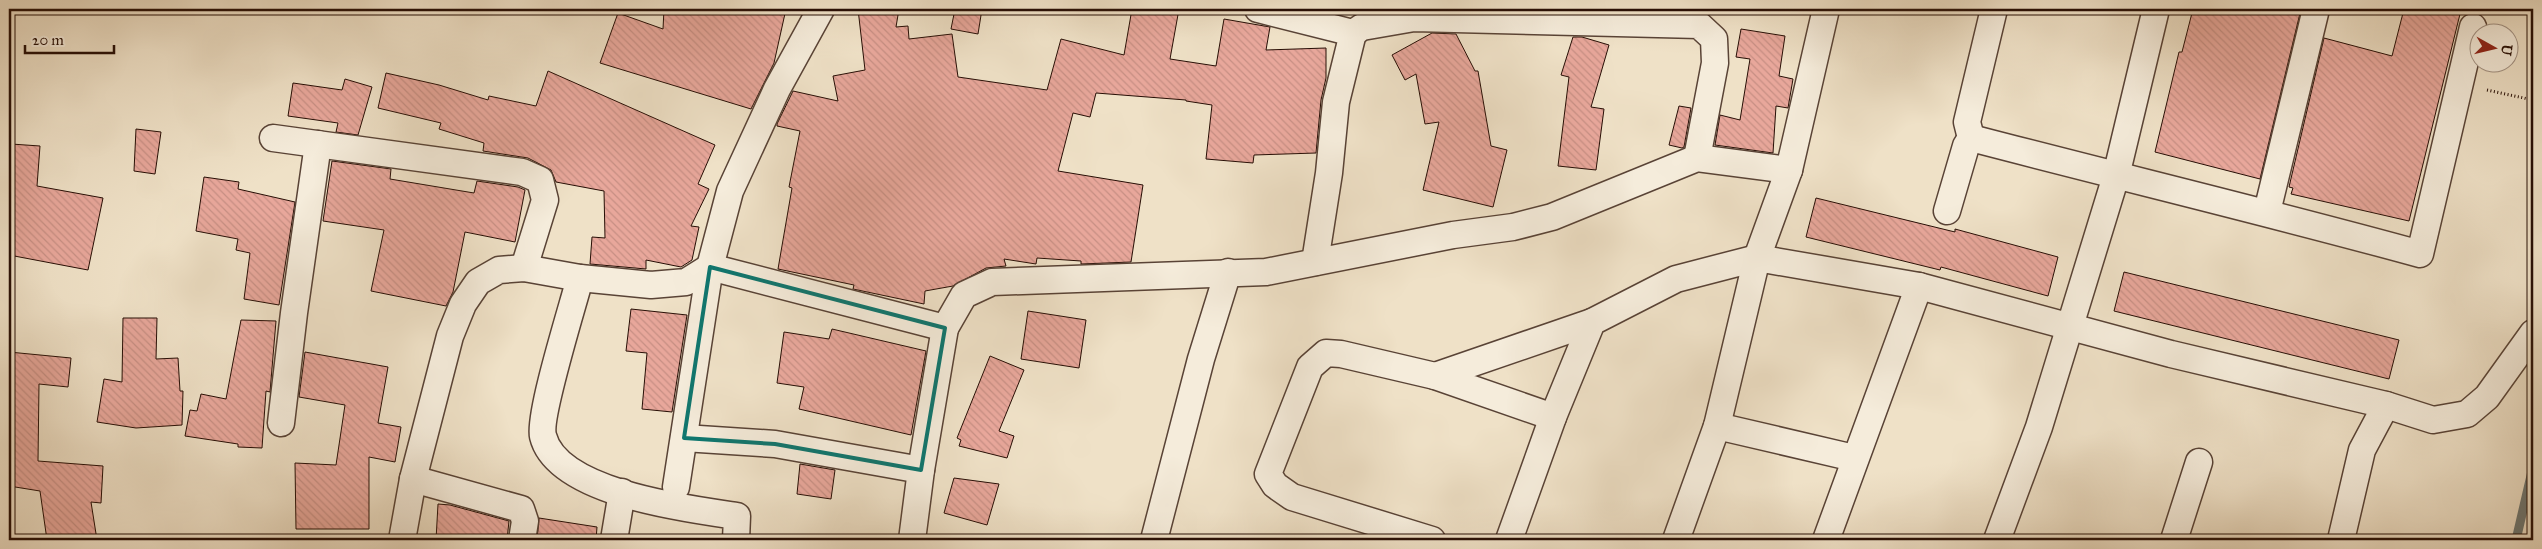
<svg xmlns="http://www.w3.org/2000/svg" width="2542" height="549" viewBox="0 0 2542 549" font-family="'IM FELL Great Primer',serif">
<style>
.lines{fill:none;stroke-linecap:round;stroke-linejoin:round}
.stream{stroke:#6c7672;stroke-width:9}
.building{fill:url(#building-back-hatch);stroke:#270e05}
.street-casing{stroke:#594336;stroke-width:29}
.path{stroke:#270e05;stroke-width:3;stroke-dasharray:1 2.5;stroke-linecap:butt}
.street{stroke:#f5ecdb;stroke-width:26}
.marked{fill:none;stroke:#0f766e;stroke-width:4;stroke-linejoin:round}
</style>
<defs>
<pattern id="building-back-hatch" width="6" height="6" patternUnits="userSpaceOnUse" patternTransform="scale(1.25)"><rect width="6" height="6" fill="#e8a79b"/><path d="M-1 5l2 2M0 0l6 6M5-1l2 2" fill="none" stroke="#c78f84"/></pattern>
</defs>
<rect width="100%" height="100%" fill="#efe1c7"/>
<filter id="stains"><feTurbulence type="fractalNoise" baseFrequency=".004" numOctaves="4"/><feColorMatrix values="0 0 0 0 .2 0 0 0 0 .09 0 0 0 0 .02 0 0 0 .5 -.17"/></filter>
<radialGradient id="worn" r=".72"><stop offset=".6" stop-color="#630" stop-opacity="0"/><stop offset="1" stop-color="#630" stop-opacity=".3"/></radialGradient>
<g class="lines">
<path class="stream" d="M2516,540L2533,467"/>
</g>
<g class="building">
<path d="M664,9H786L774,63L751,109L600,63L618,13L663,29Z"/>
<path d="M858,9H899L896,27L908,26L909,39L952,34L958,77L1047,90L1061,39L1124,55L1132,9H1179L1170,59L1216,66L1224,19L1270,27L1266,50L1326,48V78L1321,100L1316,153L1254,155L1253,163L1206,159L1212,105L1186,101V100L1096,93L1090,117L1073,113L1058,171L1143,185L1131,262L1081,264V261L1037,258L1036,264L1004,259L1006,266L986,268L953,286L925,291L924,304L853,289L854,285L778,269L792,188L789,187L800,131L777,126V124L793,91L838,101L833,76L865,70Z"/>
<path d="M955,9H982L978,34L951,29Z"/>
<path d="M2193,9H2301L2260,179L2155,152L2179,52H2182Z"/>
<path d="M2404,9H2441L2460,14L2409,221L2291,194L2293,188L2289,187L2324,38L2392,56Z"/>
<path d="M1741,29L1785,36L1779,76L1793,79L1788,108L1776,106L1773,153L1715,145L1720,115L1740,120L1750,59L1736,57Z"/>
<path d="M1432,33L1456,34L1475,71H1478L1491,146L1507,150L1493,207L1423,190L1439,122L1425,124L1416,74L1405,80L1392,55Z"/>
<path d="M1573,37H1582L1609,45L1591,107L1604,109L1596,170L1558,166L1569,77L1561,75Z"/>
<path d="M548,71L715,145L698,184L709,189L691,226L699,227L692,260L681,267L646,260V269L590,264L592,237L605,238L604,191L556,182L551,170L528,158L483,151L484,143L439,129L441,123L378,108L386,73L439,85L488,100L489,96L536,106Z"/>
<path d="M345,79L372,87L358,135L336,132L338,123L288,116L293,83L342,90Z"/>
<path d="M1679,106L1691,108L1684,147L1682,148L1669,145Z"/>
<path d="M136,129L161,132L155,174L134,171Z"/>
<path d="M11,144L40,146L37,186L103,198L88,270L9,255V173Z"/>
<path d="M332,161L391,169L390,179L474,193L477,181L518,187L525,190L515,242L465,232L453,292L446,306L371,291L384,230L323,221Z"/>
<path d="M204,177L239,182L238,189L295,202L279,305L244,299L250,253L236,250L238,239L196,231Z"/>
<path d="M1816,198L1955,232V229L2058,257L2048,296L1941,267L1940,270L1806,237Z"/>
<path d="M2124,272L2399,340L2389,379L2114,311Z"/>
<path d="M631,309L687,315L672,412L642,409L647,353L626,351Z"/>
<path d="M1028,311L1086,320L1079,368L1021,359Z"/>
<path d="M123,318H157L156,359L178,358L180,391H183L182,425L136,428L97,422L104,379L122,382Z"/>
<path d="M241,320L276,321L270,392L266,391L262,448L238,447V444L185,436L190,410L197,411L201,394L226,399Z"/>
<path d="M832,329L926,351L911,435L799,409L804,387L777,383L784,332L829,339Z"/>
<path d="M9,352L71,358L68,387L39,384L38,461L103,466L101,503L91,502L97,540H47L40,491L9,486Z"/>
<path d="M305,352L388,367L378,423L401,427L395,462L369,457V529H296L295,463L336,465L345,405L299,397Z"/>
<path d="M990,356L1024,370L999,431L1014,436L1007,458L959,446L961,440L957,438Z"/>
<path d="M800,464L835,470L831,499L797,494Z"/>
<path d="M954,478L999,484L987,525L944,513Z"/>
<path d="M438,504L450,505L509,521L507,540H436Z"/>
<path d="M539,518L597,527L596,540H537Z"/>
</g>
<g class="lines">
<defs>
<g id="street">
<path d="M1258,9L1353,33L1362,27L1414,18L1699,25L1714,39L1715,63L1697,158"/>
<path d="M273,138L522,172L540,180L545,200L524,268"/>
<path d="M1971,138C2120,177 2271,213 2420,254L2473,27"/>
<path d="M1971,138L1967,122L1994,9"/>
<path d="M1947,211L1966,146L1971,138"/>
<path d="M2267,212L2316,9"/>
<path d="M1315,262L1329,173L1336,102L1353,33"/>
<path d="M580,278C573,305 538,416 543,436C557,493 688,509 737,516L736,540"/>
<path d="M1553,417L1435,376L1592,322"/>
<path d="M281,423L294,313L318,144"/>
<path d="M1717,426L1854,458"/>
<path d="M684,438L775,444L921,470"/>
<path d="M413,479L521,509L525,521L522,540"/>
<path d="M676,487L710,267L730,191L777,89L821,9"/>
<path d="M402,540L413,479L450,336L463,304L478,282L499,270L524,268L580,278L651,285L686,282L710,267L945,328L964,295L992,282L1266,272L1453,235L1513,227L1552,217L1697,158L1789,170"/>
<path d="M614,540L622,492"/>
<path d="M912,540L921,470L945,328"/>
<path d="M1154,540L1201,359L1228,272"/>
<path d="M1432,540L1292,497L1275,485L1268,474L1310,367L1326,353L1341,354L1435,376"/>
<path d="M1509,540L1553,417L1592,322L1676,279L1757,258L1919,286L2171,354L2386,405L2433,420L2467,414L2487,397L2533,333"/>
<path d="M1676,540L1717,426L1757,258L1789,170L1826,9"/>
<path d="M1826,540L1919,286"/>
<path d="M1997,540L2039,427L2116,176L2156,9"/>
<path d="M2174,540L2199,462"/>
<path d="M2341,540L2362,450L2386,405"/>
</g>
</defs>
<use href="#street" class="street-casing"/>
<path class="path" d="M2487,90L2533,100"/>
<use href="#street" class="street"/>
</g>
<path class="marked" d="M710,267L945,328L921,470L775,444L684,438Z"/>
<rect width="2542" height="549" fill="none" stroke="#efe1c7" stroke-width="30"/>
<rect x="10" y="10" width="2522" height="529" fill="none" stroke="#270e05" stroke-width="2.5"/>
<rect x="15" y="15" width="2512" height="519" fill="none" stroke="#270e05"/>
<g transform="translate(2494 48) rotate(98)"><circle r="24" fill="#f5ecdb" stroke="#a39385"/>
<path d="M0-4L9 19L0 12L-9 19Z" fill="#8f2418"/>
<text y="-8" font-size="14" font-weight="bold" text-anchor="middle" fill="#270e05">U</text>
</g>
<path d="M25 45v8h89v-8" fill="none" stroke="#270e05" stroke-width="2.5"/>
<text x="32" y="45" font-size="15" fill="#270e05" stroke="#f5ecdb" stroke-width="4" paint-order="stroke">20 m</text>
<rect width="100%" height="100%" filter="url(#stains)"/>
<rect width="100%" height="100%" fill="url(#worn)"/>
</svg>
